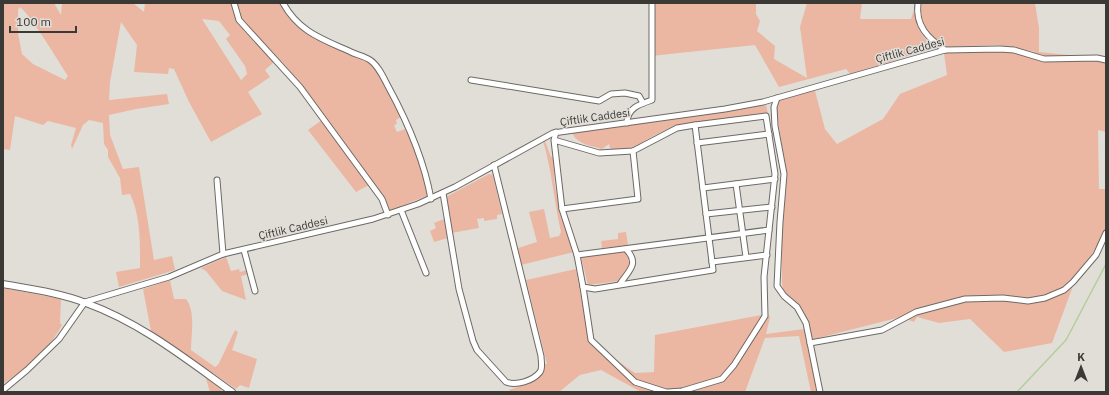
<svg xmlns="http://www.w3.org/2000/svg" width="1109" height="395" viewBox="0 0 1109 395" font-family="'IBM Plex Sans',sans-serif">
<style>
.green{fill:#ebb7a2;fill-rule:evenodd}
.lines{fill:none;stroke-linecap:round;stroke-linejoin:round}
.stream{stroke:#b3ce9a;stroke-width:1.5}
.minor-casing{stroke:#6c6a65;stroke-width:7}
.major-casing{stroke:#6c6a65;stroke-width:8}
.minor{stroke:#fff;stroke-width:5}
.major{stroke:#fff;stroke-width:6}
.labels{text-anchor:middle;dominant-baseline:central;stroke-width:3;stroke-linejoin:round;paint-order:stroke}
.street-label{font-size:11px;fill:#3a3936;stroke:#e1ded8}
</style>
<rect width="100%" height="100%" fill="#e1ded8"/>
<g class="green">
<path d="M3,3H54L61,15L62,3H133L144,12L145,3H232L236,20L275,61L265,70L270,77L248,92L262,114L211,142L189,102L174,69L169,68L168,74L134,72L137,45L121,22L110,82L109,100L167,94L169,104L136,109L109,115L110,135L123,169L139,167L154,260L172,256L175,270L119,287L116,272L140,268C140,244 141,216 130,194L122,195L120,178L108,157V150L104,144L103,123L89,120L83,125L72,149L71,145L76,128L48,121L43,125L15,116L10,150L3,149ZM19,7C28,10 60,64 68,76L65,80L33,64L22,54L18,33V11ZM202,19L219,21L230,35L226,39L245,66L247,74L241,80Z"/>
<path d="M236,3H281L288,15L301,28L366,59L376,67L401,117L396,120L397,124L394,125L397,132L405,129L420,159L429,195L389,211L384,197L305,89L284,64L240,17Z"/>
<path d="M651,3H756V14L760,21L757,31L775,46L774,59L807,78L800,27L807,3H862L860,19H911L914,10C916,27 922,37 934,48L850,74L846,69L779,87L755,45L651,56Z"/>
<path d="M920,3H1035L1039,28V52L1106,59V132L1098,130L1099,189H1106V226L1102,237L1073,286L1052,343L1004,352L970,319L939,323L917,317L914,322L901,317L814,339L811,338L805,315L784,293L782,284V233L786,171L776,108L778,102L781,98L814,87L825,129L837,144L883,119L900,94L947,75L944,53L956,51L1036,52L998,45L946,47L930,37L920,19Z"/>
<path d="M766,105L768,114L676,125L653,136L634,147L611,151L609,144L602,149C589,145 575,144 571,130Z"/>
<path d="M322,120L369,185L356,192L308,130Z"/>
<path d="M543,141H545L551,157H555C550,189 564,221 574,252L521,265L518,248L537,242L529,212L544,209L550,238L559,236L561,232C554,201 552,171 543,141Z"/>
<path d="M489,174L493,175L502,214L497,215V219L484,221V218L477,219L479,228L451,233L446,197Z"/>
<path d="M444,219L448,238L434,242L430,231L436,228L434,223Z"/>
<path d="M626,232L628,245L602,248L601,241L618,239V233Z"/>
<path d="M623,251L631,256V265L619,281L588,285L581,257Z"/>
<path d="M226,257L231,271L239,269L240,272L247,270L249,274L241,276L246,300L222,291L206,271L201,268Z"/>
<path d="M576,269L588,334L592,343L635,373L654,372L655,335L767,314L770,317L766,334L804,329L817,392H811L799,336L765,338L745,392H641L601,370L580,375L559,392H511L509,390L537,380L545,368L544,364H547L526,280Z"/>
<path d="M170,280L174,299H186C196,312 191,334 191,350L215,367L218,365L235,330L238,332L232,350L257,359L249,388L240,385L236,389L151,331L143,289Z"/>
<path d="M3,288L61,299L60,323L62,325C50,348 25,370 3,384Z"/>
<path d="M205,375L220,387L222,392H210Z"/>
</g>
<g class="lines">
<path class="stream" d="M1017,392L1066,340L1106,264"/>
<defs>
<g id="minor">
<path d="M234,3L239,20L300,87L382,199L388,215"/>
<path d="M283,3C299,32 322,39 351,52C357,55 364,56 370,60C379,66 384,79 389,88C408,123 424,160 431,199"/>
<path d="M918,3C915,26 928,38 945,50"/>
<path d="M471,80L599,101L611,94L625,93L639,96L643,103"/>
<path d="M777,98L774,107L775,126L784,174L780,222L777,286L784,296L797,307L806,323L820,392"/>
<path d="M627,123C627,108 640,104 652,100V3"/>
<path d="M554,140L599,153L633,151L677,128L695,125L713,270L595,289L583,287L577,255L562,209L554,140L556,132"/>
<path d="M697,143L769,134"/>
<path d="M217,180L223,254"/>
<path d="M736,184L746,257"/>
<path d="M703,188L775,179"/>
<path d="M443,193L459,289L473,341L477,350L506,382C516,386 533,381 540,372C543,368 541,361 541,356L494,165"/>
<path d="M562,209L638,199L633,151"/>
<path d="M401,210L426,273"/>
<path d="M706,214L772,207"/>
<path d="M244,250L255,291"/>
<path d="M577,255L769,230"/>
<path d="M712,262L767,255"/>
<path d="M620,284C629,270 640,264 626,249"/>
<path d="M583,287L591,340L635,382L666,392"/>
<path d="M810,343L882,330L916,312L965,299L1003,298L1028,301L1045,298L1064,290L1073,282L1096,255L1106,233"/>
<path d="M3,390L27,370L59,339L85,302L169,277L223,254L373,219L418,204L455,187L553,133L725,109L763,102L945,50L1000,49L1014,50L1044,59L1097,58L1106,60"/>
<path d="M668,392L682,391L722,379L734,365L765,316L764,277L775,174L766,116L695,125"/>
</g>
<path id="major" d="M3,284C31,289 60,293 86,303C141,323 186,359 232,392"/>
</defs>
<use href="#minor" class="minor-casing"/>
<use href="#major" class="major-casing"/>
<use href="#minor" class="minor"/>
<use href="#major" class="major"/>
</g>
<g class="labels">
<g class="street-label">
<text transform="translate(910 50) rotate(-15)">Çiftlik Caddesi</text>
<text transform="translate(595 117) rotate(-8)">Çiftlik Caddesi</text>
<text transform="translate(293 228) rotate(-13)">Çiftlik Caddesi</text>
</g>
</g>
<rect width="1109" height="395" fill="none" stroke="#3a3936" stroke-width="8"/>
<g transform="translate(1081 367)" stroke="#e1ded8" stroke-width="3" paint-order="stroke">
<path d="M0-3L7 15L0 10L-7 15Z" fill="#3a3936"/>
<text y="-6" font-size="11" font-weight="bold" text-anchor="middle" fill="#3a3936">K</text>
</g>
<path d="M10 26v6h66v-6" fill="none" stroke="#3a3936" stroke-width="2"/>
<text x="16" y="26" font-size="12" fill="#3a3936" stroke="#e1ded8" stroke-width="3" paint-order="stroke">100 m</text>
</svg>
